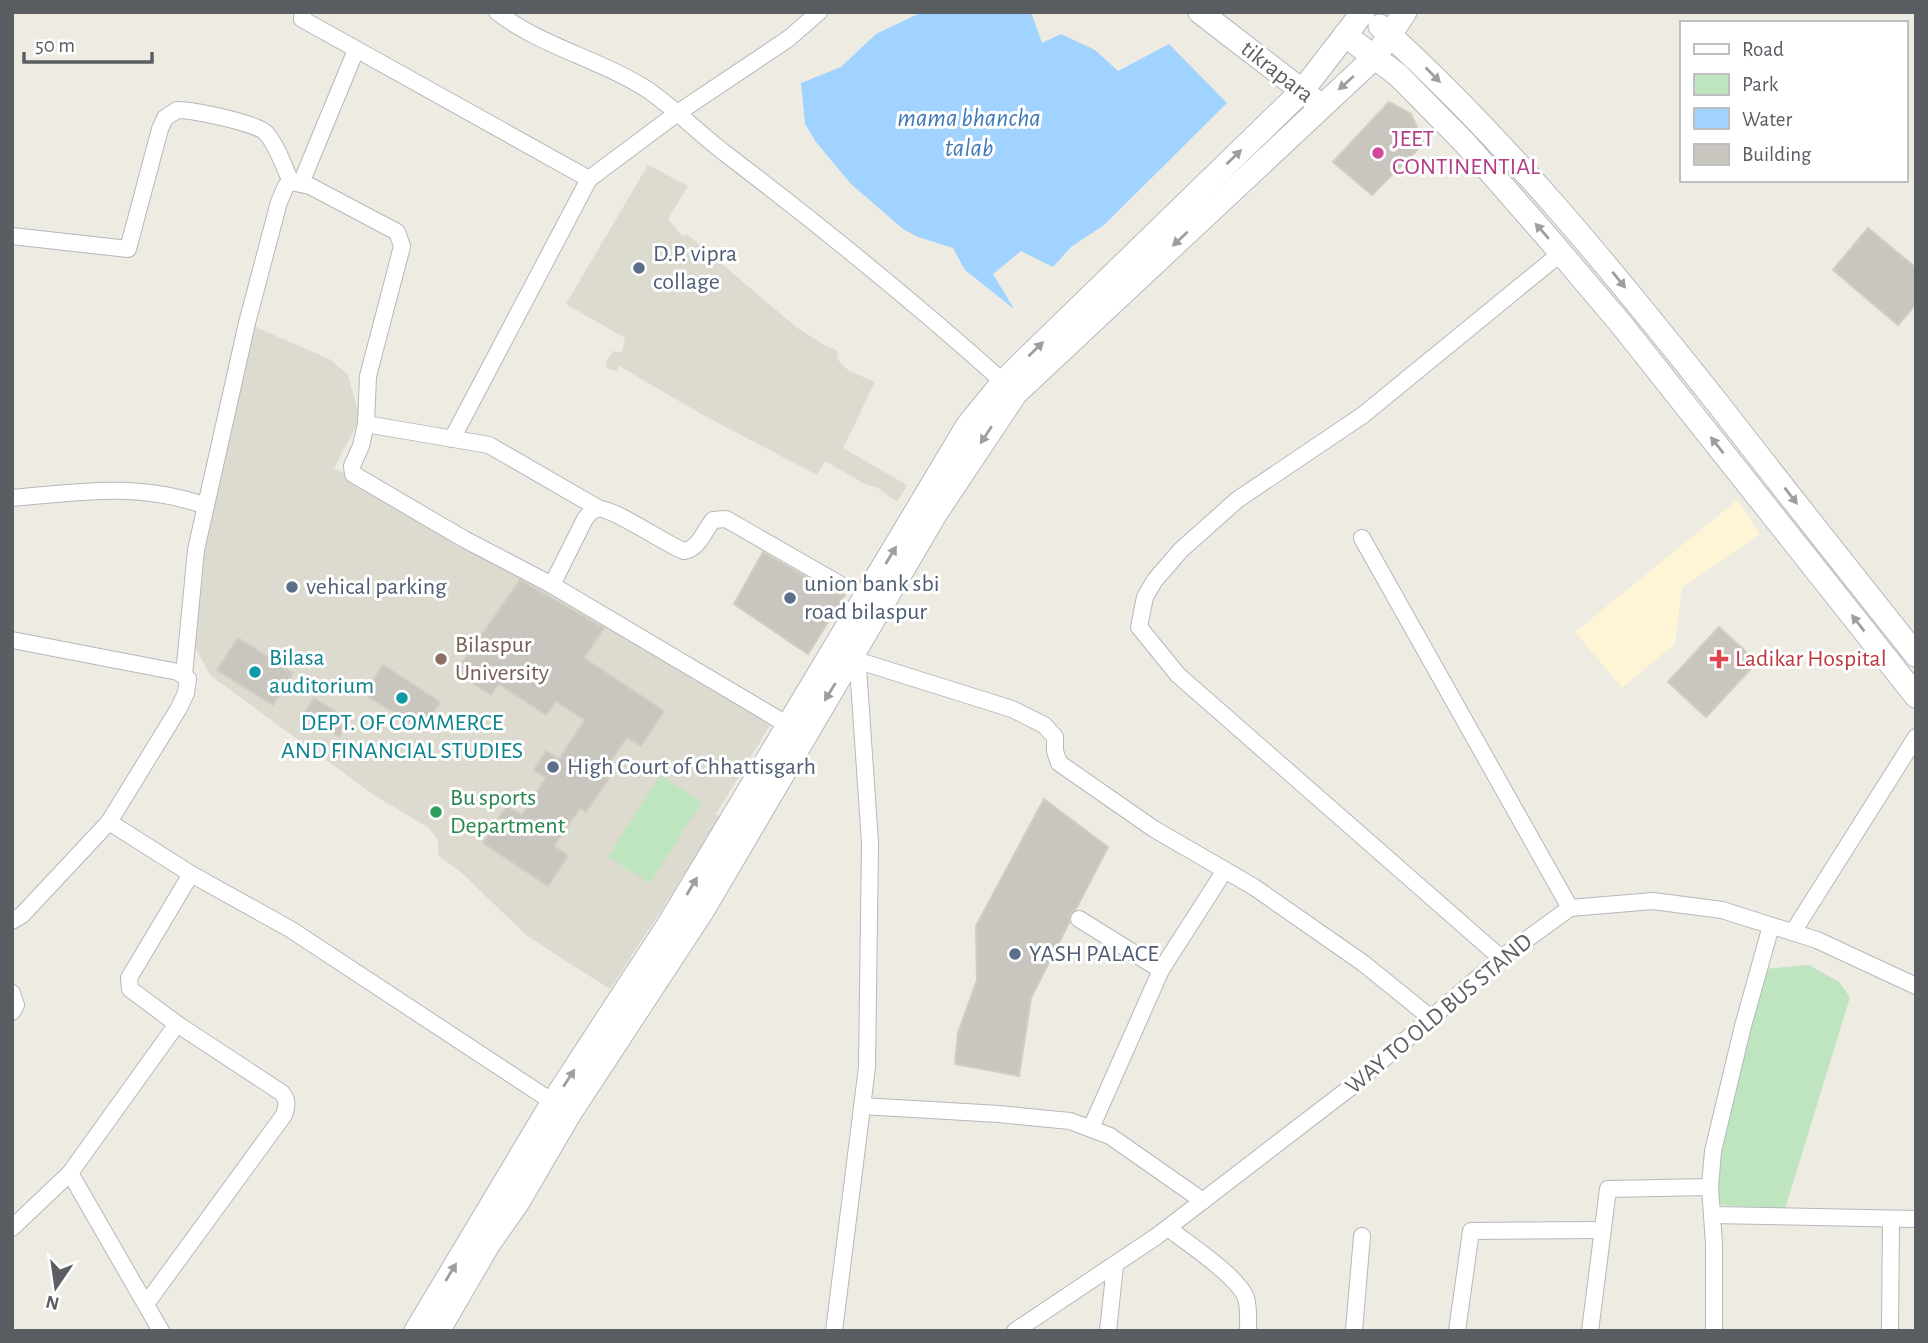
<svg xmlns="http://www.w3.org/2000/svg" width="1928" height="1343" viewBox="0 0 1928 1343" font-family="'Alegreya Sans',sans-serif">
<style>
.commercial{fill:#fef5d6}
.education{fill:#dddad0}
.green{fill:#bee5bf}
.water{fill:#a0d3ff}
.building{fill:#c8c6bf;stroke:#d2cdc0;stroke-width:2}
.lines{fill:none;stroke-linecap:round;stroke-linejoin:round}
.street-casing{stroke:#b5b8bc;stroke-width:18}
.secondary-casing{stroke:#b5b9be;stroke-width:25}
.street{stroke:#fff;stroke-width:16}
.secondary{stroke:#fff;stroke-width:23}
.oneway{fill:#9c9ea1}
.hotel-dot{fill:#d1479c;stroke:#fff;stroke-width:2.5}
.service-dot{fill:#5c6f8a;stroke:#fff;stroke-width:2.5}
.education-dot{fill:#8d6e63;stroke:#fff;stroke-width:2.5}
.health-dot{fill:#e0444e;stroke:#fff;stroke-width:2.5}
.culture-dot{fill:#0f9aa8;stroke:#fff;stroke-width:2.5}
.leisure-dot{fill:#2e9e5b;stroke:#fff;stroke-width:2.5}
.labels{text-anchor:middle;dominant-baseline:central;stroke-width:6;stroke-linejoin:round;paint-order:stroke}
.street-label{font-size:24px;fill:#5a5e63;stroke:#fff}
.hotel-label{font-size:24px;fill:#b23c85;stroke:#fff;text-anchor:start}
.service-label{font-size:24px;fill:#4e5e75;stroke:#fff;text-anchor:start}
.education-label{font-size:24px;fill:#785e54;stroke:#fff;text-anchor:start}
.culture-label{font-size:24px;fill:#0d838f;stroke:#fff;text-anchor:start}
.health-label{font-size:24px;fill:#be3a42;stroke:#fff;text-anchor:start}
.leisure-label{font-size:24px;fill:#27864d;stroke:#fff;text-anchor:start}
.water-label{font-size:26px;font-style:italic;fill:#4079b9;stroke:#fff}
</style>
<rect width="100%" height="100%" fill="#edebe2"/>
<path class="commercial" d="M1737,500L1760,534L1682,588L1675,644L1622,688L1575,632Z"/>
<g class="education">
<path d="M648,165L688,186L668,219L682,236L687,234L796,327L824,345L838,351L837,359L849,371L875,382L843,448L907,485L897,502L878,488L865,484L825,461L817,475L703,415L619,366L616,371L607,368L606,361L613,351L622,353L625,338L566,304Z"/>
<path d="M248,324L331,360L348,375L360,419L334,468L775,717L716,814L721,818L610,989L527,936L462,873L438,855V840L429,828L374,795L211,676L192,642L193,522L215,426Z"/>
</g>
<g class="green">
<path d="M660,775L702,802L650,883L608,857Z"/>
<path d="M1809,965L1839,982L1850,997L1785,1209L1718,1205L1710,1187L1765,969Z"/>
</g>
<path class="water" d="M922,12H1031L1042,43L1061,34L1095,50L1118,71L1169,44L1227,103L1104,225L1071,247L1053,267L1021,251L993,274L1014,309L965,270L953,248L918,237L903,229L851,184L816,142L805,124L801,83L841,67L876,34Z"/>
<g class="building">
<path d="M1389,102L1411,114L1424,143L1372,195L1333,162Z"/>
<path d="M1868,228L1916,268V304L1898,325L1833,270Z"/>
<path d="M763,552L836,594L845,595L808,654L734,604Z"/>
<path d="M520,580L604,628L584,658L664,711L641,746L627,737L602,774L609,778L586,812L580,808L554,846L568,856L548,886L483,843L507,806L522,815L546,778L534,770L546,751L559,759L585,720L556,701L546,715L499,684L491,695L456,672Z"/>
<path d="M1719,627L1757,662L1706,717L1668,682Z"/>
<path d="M238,638L293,673L273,705L217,670Z"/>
<path d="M383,665L440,702L422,730L364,694Z"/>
<path d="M314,698L349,720L339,736L304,714Z"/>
<path d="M1044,799L1108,847L1076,909L1070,914L1069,923L1031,998L1019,1076L955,1064L958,1033L977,980L976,926Z"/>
</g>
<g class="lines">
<defs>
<g id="street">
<path d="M303,12L302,19L589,179L676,114L788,39L819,12"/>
<path d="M497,12C542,47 600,59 648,90C675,109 700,134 726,154C823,228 918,305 1009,387"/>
<path d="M301,183L356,50"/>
<path d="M12,236L128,249L160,129L165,118L177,110C193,110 257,123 266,133C278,147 284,167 291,182"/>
<path d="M366,424L489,445L598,508"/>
<path d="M452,439L589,179"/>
<path d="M12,498C81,492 138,482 206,506"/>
<path d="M1362,538L1570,908"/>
<path d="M552,585L585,519C589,514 592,509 598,509C613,507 665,544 684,551C699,549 704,531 713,520L726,519L841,585"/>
<path d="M12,640L178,672L188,679L186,693L179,708L109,822L22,915L12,921"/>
<path d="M859,661L1012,709L1044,725L1055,737V751L1059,763L1154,829L1254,887L1363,963L1431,1018"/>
<path d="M184,675L196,550L247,323L279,202L286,186L291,182L310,186L397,232L402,246L399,258L368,376L366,424L361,446L352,466L353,474L464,539L552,585L788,725"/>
<path d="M109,822L191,874L290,929L562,1108"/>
<path d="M1079,919L1161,970"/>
<path d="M1793,932L1916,737"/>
<path d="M1501,958L1178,675L1139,627L1145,597L1155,580L1181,550L1237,500L1363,415L1561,253"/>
<path d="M12,993L16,1005L12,1012"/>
<path d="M862,1106L999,1114L1070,1121L1110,1136L1203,1201"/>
<path d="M1091,1128L1161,970L1225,870"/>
<path d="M70,1173L161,1331"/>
<path d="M1712,1215L1916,1219"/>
<path d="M12,1228L70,1173L177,1024"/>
<path d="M1168,1228C1187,1243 1239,1277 1246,1298C1249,1308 1248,1320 1248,1331"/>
<path d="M146,1304L284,1115C287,1106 288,1100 282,1093L177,1024L130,989L129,978L191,874"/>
<path d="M834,1331L867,1067L870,843L857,652"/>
<path d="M1015,1331L1157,1236L1351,1087L1501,958L1570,908L1653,901L1722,910L1817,940L1916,986"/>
<path d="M1108,1331L1115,1266"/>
<path d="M1354,1331L1362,1236"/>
<path d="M1457,1331L1471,1231L1602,1230"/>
<path d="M1590,1331L1608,1189L1710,1187"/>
<path d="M1714,1331V1244L1710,1187L1713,1151L1743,1026L1771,926"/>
<path d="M1890,1331L1891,1219"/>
</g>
<g id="secondary">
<path d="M1200,12L1314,100"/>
<path d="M1380,26C1508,142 1612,270 1719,405C1784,489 1850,572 1916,655"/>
<path d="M1345,35L1398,75L1465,143L1549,239L1621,324L1916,696"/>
<path d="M416,1331L553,1102L669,924L968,425L1003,382L1022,363L1302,91L1363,12"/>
<path d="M438,1331L488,1245L518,1202L570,1113L703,910L936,513L1016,393L1375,57L1405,12"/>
</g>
</defs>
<use href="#street" class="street-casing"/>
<use href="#secondary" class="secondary-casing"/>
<use href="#street" class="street"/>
<use href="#secondary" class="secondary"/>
</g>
<defs><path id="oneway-solid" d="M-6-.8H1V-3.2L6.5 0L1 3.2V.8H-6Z" transform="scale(1.75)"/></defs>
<g class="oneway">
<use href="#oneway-solid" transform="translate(1433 75) rotate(45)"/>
<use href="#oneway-solid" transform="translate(1346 83) rotate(138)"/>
<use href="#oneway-solid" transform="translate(1234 157) rotate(-44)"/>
<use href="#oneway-solid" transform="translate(1542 231) rotate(-131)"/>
<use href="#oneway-solid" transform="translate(1180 239) rotate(137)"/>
<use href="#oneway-solid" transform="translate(1619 280) rotate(51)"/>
<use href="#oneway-solid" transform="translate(1036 349) rotate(-44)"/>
<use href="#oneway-solid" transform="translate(986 435) rotate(123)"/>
<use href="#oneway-solid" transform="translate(1717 445) rotate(-128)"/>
<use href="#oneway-solid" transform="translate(1791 496) rotate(52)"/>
<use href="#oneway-solid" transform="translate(891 555) rotate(-59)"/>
<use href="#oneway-solid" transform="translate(1858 623) rotate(-128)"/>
<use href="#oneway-solid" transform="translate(830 692) rotate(122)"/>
<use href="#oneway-solid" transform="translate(692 886) rotate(-59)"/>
<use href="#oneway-solid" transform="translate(569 1078) rotate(-57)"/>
<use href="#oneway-solid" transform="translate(451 1272) rotate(-59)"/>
</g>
<circle class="hotel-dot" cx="1378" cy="153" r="7"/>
<g class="service-dot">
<circle cx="639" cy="268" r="7"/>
<circle cx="292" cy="587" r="7"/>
<circle cx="790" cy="598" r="7"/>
<circle cx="553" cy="767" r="7"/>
<circle cx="1015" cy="954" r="7"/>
</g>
<circle class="education-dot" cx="441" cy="659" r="7"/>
<path class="health-dot" d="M1715.5 648.5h7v7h7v7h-7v7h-7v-7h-7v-7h7z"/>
<g class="culture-dot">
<circle cx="255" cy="672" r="7"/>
<circle cx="402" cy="698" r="7"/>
</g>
<circle class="leisure-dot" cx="436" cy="812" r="7"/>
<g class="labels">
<g class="street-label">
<text transform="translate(1277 72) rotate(38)">tikrapara</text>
<text transform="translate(1439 1014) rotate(-40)">WAY TO OLD BUS STAND</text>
</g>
<g class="hotel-label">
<text x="1392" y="139">JEET<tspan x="1392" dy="28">CONTINENTIAL</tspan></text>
</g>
<g class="service-label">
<text x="653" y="254">D.P. vipra<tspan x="653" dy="28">collage</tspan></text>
<text x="804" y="584">union bank sbi<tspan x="804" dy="28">road bilaspur</tspan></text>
<text x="306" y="587">vehical parking</text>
<text x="567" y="767">High Court of Chhattisgarh</text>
<text x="1029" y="954">YASH PALACE</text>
</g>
<g class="education-label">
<text x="455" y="645">Bilaspur<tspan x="455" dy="28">University</tspan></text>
</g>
<g class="culture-label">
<text x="269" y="658">Bilasa<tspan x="269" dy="28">auditorium</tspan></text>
<text x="402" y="723" text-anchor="middle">DEPT. OF COMMERCE<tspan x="402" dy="28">AND FINANCIAL STUDIES</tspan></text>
</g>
<g class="health-label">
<text x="1735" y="659">Ladikar Hospital</text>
</g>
<g class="leisure-label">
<text x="450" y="798">Bu sports<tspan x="450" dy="28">Department</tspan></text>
</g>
<g class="water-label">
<text x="969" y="118">mama bhancha<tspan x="969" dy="30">talab</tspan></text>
</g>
</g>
<rect width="1928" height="1343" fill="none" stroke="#5a5e63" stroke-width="28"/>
<rect x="1680" y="21" width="228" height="161" fill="#ffffff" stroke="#bdbfc1" stroke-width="2"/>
<rect x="1694" y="44" width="35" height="10" fill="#ffffff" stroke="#bdbfc1" stroke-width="2"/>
<text x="1742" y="56" font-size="21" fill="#5a5e63">Road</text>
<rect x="1694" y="74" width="35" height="21" fill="#bee5bf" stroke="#bdbfc1" stroke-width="2"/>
<text x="1742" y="91" font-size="21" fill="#5a5e63">Park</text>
<rect x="1694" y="108" width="35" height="21" fill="#a0d3ff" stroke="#bdbfc1" stroke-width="2"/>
<text x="1742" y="126" font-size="21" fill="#5a5e63">Water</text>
<rect x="1694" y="144" width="35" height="21" fill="#c8c6bf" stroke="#bdbfc1" stroke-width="2"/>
<text x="1742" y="161" font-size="21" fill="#5a5e63">Building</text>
<g transform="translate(56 1287) rotate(193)" stroke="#ffffff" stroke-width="5" paint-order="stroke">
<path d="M0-5L12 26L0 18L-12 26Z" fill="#5a5e63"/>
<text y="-10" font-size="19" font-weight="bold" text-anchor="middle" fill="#5a5e63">N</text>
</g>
<path d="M24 52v10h128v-10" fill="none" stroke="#5a5e63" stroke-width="3.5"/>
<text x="35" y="52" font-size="21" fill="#5a5e63" stroke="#ffffff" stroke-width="5" paint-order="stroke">50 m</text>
</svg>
